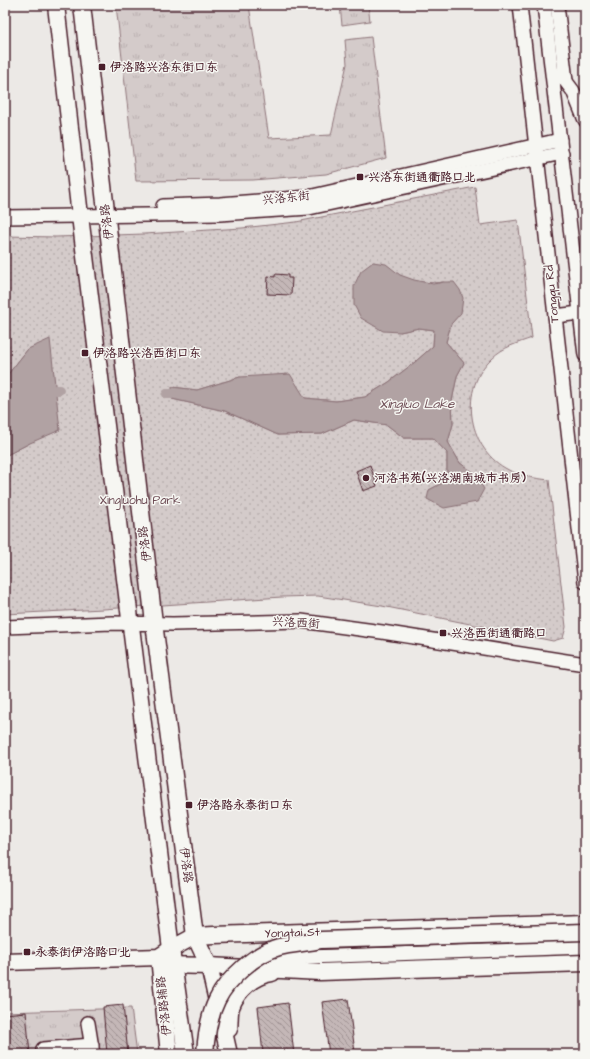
<svg xmlns="http://www.w3.org/2000/svg" width="590" height="1059" viewBox="0 0 590 1059" font-family="'Architects Daughter','LXGW WenKai TC',sans-serif">
<style>
.grass{fill:url(#grass-tufts);stroke:#8f757a}
.park{fill:url(#park-dots);stroke:#8f757a;fill-rule:evenodd}
.water{fill:#b1a2a3;stroke:#886e73}
.lines{fill:none;stroke-linecap:round;stroke-linejoin:round}
.canal{stroke:#b1a2a3;stroke-width:10}
.building{fill:url(#building-back-hatch);stroke:#4a1f2b}
.minor-casing{stroke:#4a1f2b;stroke-width:16}
.major-casing{stroke:#4a1f2b;stroke-width:19}
.minor{stroke:#f6f6f2;stroke-width:13}
.major{stroke:#f6f6f2;stroke-width:16}
.major-bridge-casing{stroke:#4a1f2b;stroke-width:19;stroke-linecap:butt}
.major-bridge{stroke:#f6f6f2;stroke-width:16}
.poi-dot{fill:#4a1f2b;stroke:#f6f6f2;stroke-width:1.5}
.labels{text-anchor:middle;dominant-baseline:central;stroke-width:3;stroke-linejoin:round;paint-order:stroke}
.poi-label{font-size:12px;font-weight:bold;fill:#4a1f2b;stroke:#f6f6f2;text-anchor:start}
.street-label{font-size:12px;fill:#4a1f2b;stroke:#f6f6f2}
.park-label{font-size:12px;fill:#6c4a53;stroke:#f6f6f2}
.water-label{font-size:13px;font-style:italic;fill:#6e4d55;stroke:#f6f6f2}
</style>
<defs>
<pattern id="grass-tufts" width="24" height="20" patternUnits="userSpaceOnUse"><rect width="24" height="20" fill="#d4cbca"/><path d="M3 7l-1-3M5 7V3M7 7l1-3M15 17l-1-3M17 17v-4M19 17l1-3" fill="none" stroke="#b8aeae"/></pattern>
<pattern id="park-dots" width="8" height="8" patternUnits="userSpaceOnUse"><rect width="8" height="8" fill="#d4cbca"/><path d="M2 2h.1M6 6h.1" fill="none" stroke="#b8aeae" stroke-width="1.8" stroke-linecap="round"/></pattern>
<pattern id="building-back-hatch" width="6" height="6" patternUnits="userSpaceOnUse"><rect width="6" height="6" fill="#c4b7b7"/><path d="M-1 5l2 2M0 0l6 6M5-1l2 2" fill="none" stroke="#a19495"/></pattern>
</defs>
<rect width="100%" height="100%" fill="#ece9e6"/>
<filter id="ink" filterUnits="userSpaceOnUse"><feTurbulence type="fractalNoise" baseFrequency=".025" numOctaves="2"/><feDisplacementMap in="SourceGraphic" scale="8" xChannelSelector="R" yChannelSelector="G"/><feConvolveMatrix kernelMatrix="1 2 1 2 8 2 1 2 1" color-interpolation-filters="sRGB"/></filter>
<g filter="url(#ink)">
<g class="grass">
<path d="M116,5H249L269,138L331,135L347,64L345,40L371,37L386,158L326,174L253,180L136,181Z"/>
<path d="M340,5H368L370,21L342,25Z"/>
<path d="M131,1008L137,1054H5V1012Z"/>
</g>
<path class="park" d="M475,187L480,225L518,220L532,338C518,343 503,347 492,358C459,388 467,446 505,468C518,476 533,478 549,480L566,627L563,638L553,641L382,606L318,596L282,597L103,609L5,614V456L30,443L28,349L5,378V236L56,237L144,234L242,228L296,222ZM386,264C390,268 394,272 398,274C410,282 432,284 444,282L461,312L451,324L446,342L464,363L457,376L452,401L453,424L448,442L460,463L474,473L429,490L444,482L447,474V453L433,438H404L387,425L354,420L322,434L278,435L225,411L172,399L173,387L197,390L240,377L305,398L336,401L365,397L389,382L415,362L433,346L434,330L419,328L400,332Z"/>
<g class="water">
<path d="M373,262L386,264L400,275L414,280L433,284L444,282H454L460,290L463,298L461,313L451,324L446,342L464,363L457,376L452,401L453,424L448,442L460,463L474,473L484,489L477,502L444,508L427,499L429,490L444,482L447,474V453L433,438H404L387,425L354,420L322,434L278,435L225,411L172,399V387L197,390L240,377L290,374L305,398L336,401L365,397L389,382L415,362L433,346L434,330L419,328L400,332L383,331L361,318L354,305V286L361,271Z"/>
<path d="M50,339L60,430L30,443L5,456V378L28,349Z"/>
</g>
<g class="lines">
<g class="canal">
<path d="M56,390H59"/>
<path d="M167,394H172"/>
</g>
</g>
<g class="building">
<path d="M275,274L288,275V278H292L291,295L267,294L268,276L275,277Z"/>
<path d="M370,465L377,486L363,491L356,471Z"/>
<path d="M348,999L355,1052L329,1054L322,1002Z"/>
<path d="M288,1003L294,1054H263L258,1007Z"/>
<path d="M123,1005L128,1054H107L103,1007Z"/>
<path d="M26,1012L30,1054H8L5,1014Z"/>
</g>
<g class="lines">
<defs>
<g id="minor">
<path d="M520,5L585,582"/>
<path d="M544,5L585,355"/>
<path d="M557,5L566,81"/>
<path d="M561,75L573,91L585,120"/>
<path d="M163,206L220,204L308,197L560,140"/>
<path d="M5,217L220,214L309,208L562,153"/>
<path d="M555,316L580,313"/>
<path d="M5,627L112,623L173,624L301,621L382,632L585,664"/>
<path d="M251,963L309,957L585,947"/>
<path d="M88,1023L93,1054"/>
<path d="M43,1054V1049L92,1045"/>
</g>
<g id="major">
<path d="M56,5L80,216L171,949L186,1054"/>
<path d="M82,5L154,623L195,936L209,966L229,1054"/>
<path d="M159,957L169,1054"/>
<path d="M5,962L159,957L171,949L195,936L214,935L585,923"/>
<path d="M163,965L209,966L320,972L585,963"/>
<path d="M229,1029C230,1022 229,1014 231,1007C237,990 254,975 272,973"/>
</g>
</defs>
<use href="#minor" class="minor-casing"/>
<use href="#major" class="major-casing"/>
<use href="#minor" class="minor"/>
<use href="#major" class="major"/>
<defs>
<path id="major-bridge" d="M205,1054C206,1037 209,1016 217,1000C227,979 256,953 279,947C292,944 307,943 321,940L585,932"/>
</defs>
<use href="#major-bridge" class="major-bridge-casing"/>
<use href="#major-bridge" class="major-bridge"/>
</g>
</g>
<g class="poi-dot">
<rect x="98" y="63" width="8" height="8" rx="2"/>
<rect x="356" y="173" width="8" height="8" rx="2"/>
<rect x="81" y="349" width="8" height="8" rx="2"/>
<circle cx="366" cy="478" r="4"/>
<rect x="439" y="629" width="8" height="8" rx="2"/>
<rect x="185" y="801" width="8" height="8" rx="2"/>
<rect x="23" y="948" width="8" height="8" rx="2"/>
</g>
<g class="labels">
<g class="poi-label">
<text x="110" y="67">伊洛路兴洛东街口东</text>
<text x="368" y="177">兴洛东街通衢路口北</text>
<text x="93" y="353">伊洛路兴洛西街口东</text>
<text x="374" y="478">河洛书苑(兴洛湖南城市书房)</text>
<text x="451" y="633">兴洛西街通衢路口</text>
<text x="197" y="805">伊洛路永泰街口东</text>
<text x="35" y="952">永泰街伊洛路口北</text>
</g>
<g class="street-label">
<text transform="translate(286 198) rotate(-6)">兴洛东街</text>
<text transform="translate(107 222) rotate(-97)">伊洛路</text>
<text transform="translate(552 294) rotate(-96)">Tongqu Rd</text>
<text transform="translate(145 544) rotate(-97)">伊洛路</text>
<text transform="translate(296 623) rotate(3)">兴洛西街</text>
<text transform="translate(186 865) rotate(83)">伊洛路</text>
<text transform="translate(292 933) rotate(-2)">Yongtai St</text>
<text transform="translate(164 1006) rotate(-96)">伊洛路辅路</text>
</g>
<g class="park-label">
<text x="140" y="500">Xingluohu Park</text>
</g>
<g class="water-label">
<text x="417" y="404">Xingluo Lake</text>
</g>
</g>
<rect width="590" height="1059" fill="none" stroke="#f6f6f2" stroke-width="20"/>
<rect x="10" y="10" width="570" height="1039" fill="none" stroke="#4a1f2b" stroke-width="1.5" filter="url(#ink)"/>
</svg>
